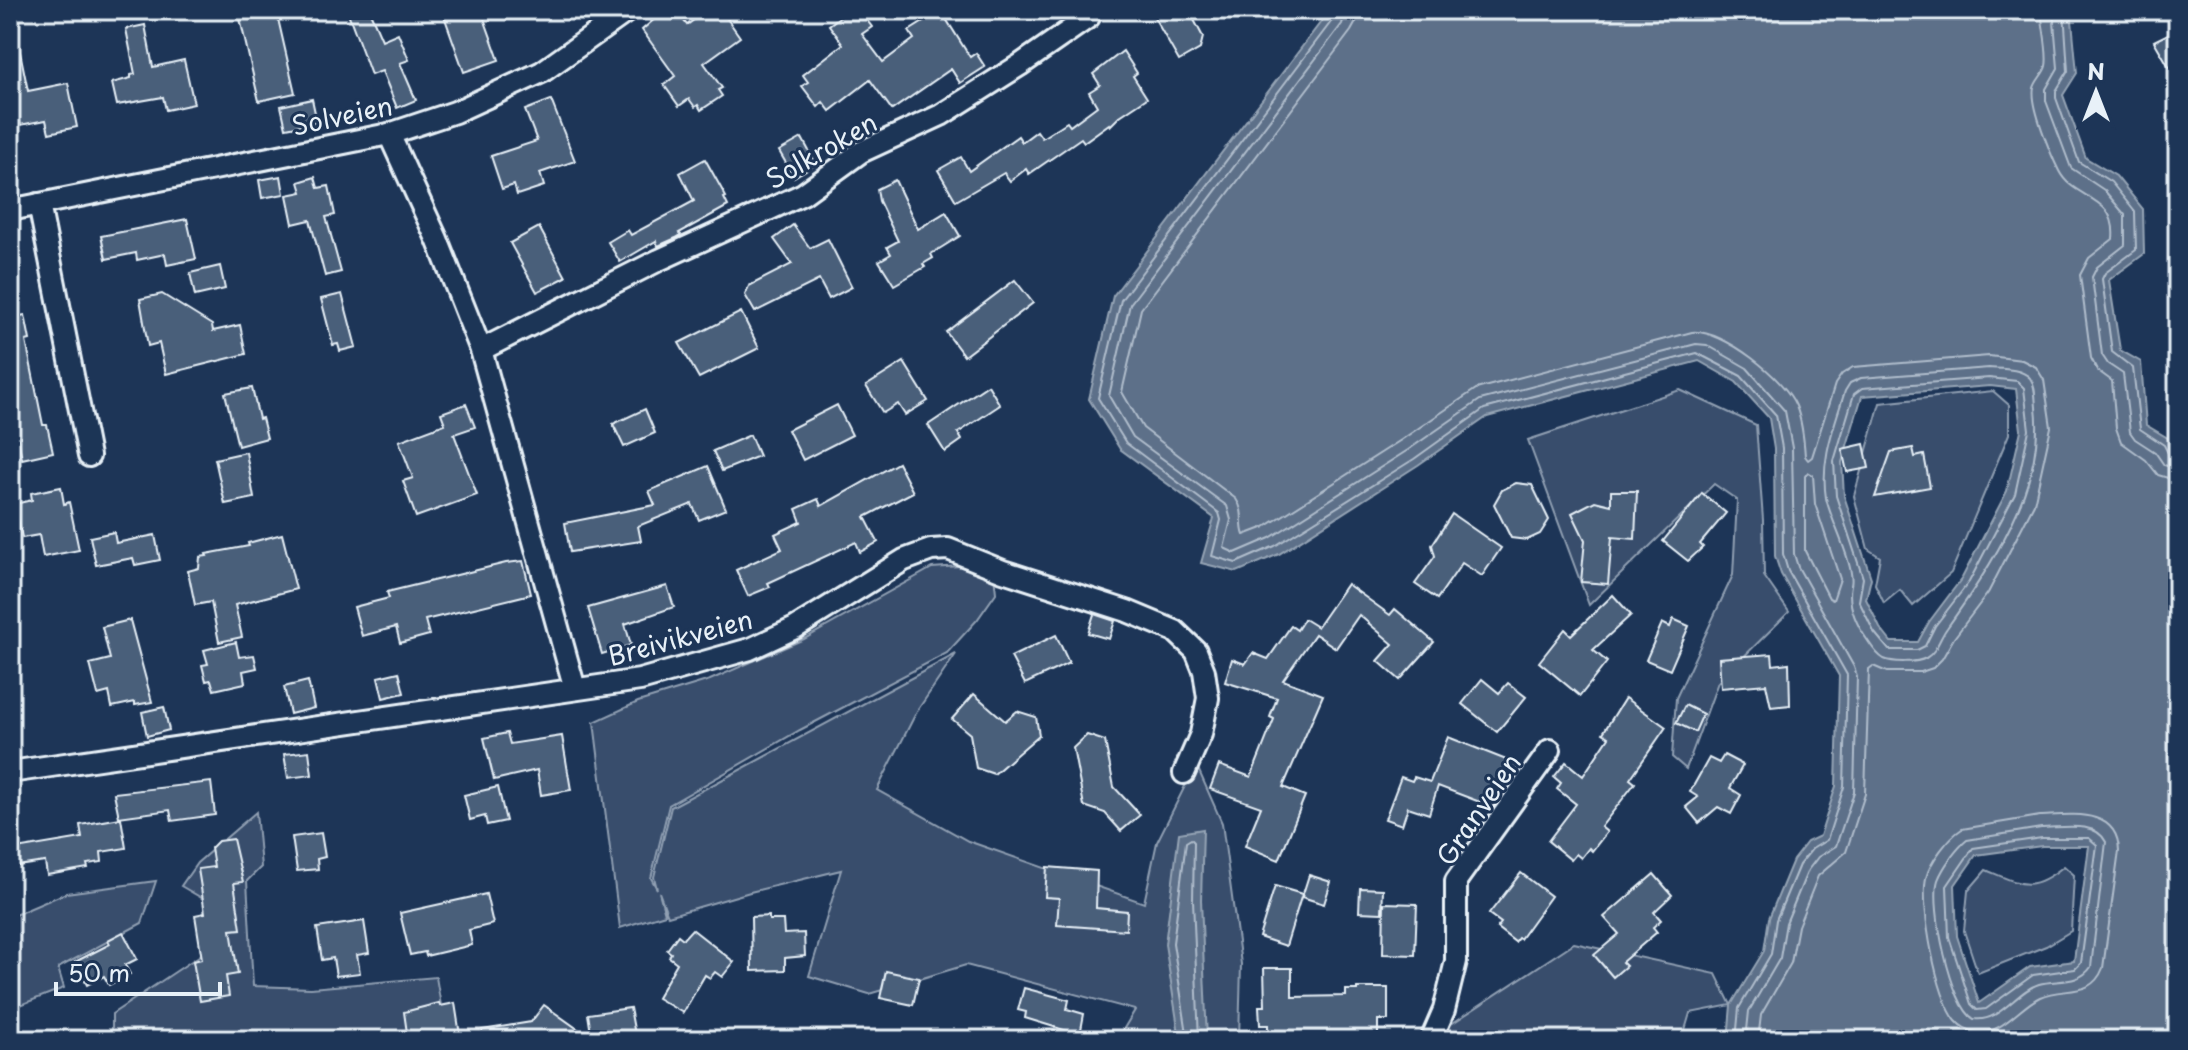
<svg xmlns="http://www.w3.org/2000/svg" width="2188" height="1050" viewBox="0 0 2188 1050" font-family="'Playpen Sans',sans-serif">
<style>
.green{fill:#374d6c;stroke:#909fb2;stroke-width:2}
.water{fill:#5d7089;stroke:#95a4b5;stroke-width:2;fill-rule:evenodd}
.lines{fill:none;stroke-linecap:round;stroke-linejoin:round}
.shore{stroke:#b0bdcc;stroke-width:2}
.building{fill:#495e7a;stroke:#e8f1f8;stroke-width:2}
.minor-casing{stroke:#e8f1f8;stroke-width:26}
.minor{stroke:#1d3557;stroke-width:20}
.labels{text-anchor:middle;dominant-baseline:central;stroke-width:6;stroke-linejoin:round;paint-order:stroke}
.street-label{font-size:26px;fill:#e8f1f8;stroke:#1d3557}
</style>
<rect width="100%" height="100%" fill="#1d3557"/>
<filter id="ink" filterUnits="userSpaceOnUse"><feTurbulence type="fractalNoise" baseFrequency=".0125" numOctaves="2"/><feDisplacementMap in="SourceGraphic" scale="16" xChannelSelector="R" yChannelSelector="G"/><feConvolveMatrix kernelMatrix="1 2 1 2 8 2 1 2 1" color-interpolation-filters="sRGB"/></filter>
<g filter="url(#ink)">
<g class="green">
<path d="M1680,390L1756,425L1763,520L1764,576L1789,612L1718,682L1686,769L1672,757L1676,698L1733,575L1737,500L1714,484L1589,605L1528,440Z"/>
<path d="M1993,391L2009,405V434L1951,573L1913,606L1900,590L1884,603L1875,584L1880,557L1868,549L1854,496L1880,403Z"/>
<path d="M974,565L994,574L996,593L977,620L947,653L800,730L669,805L651,878L657,889L654,877L671,807L956,654L917,711L877,790L968,841L1144,903L1157,842L1196,764L1222,823L1241,964L1239,1040H1117L1135,1010L966,965L869,994L809,976L841,870L750,892L668,916L659,892L665,914L620,928L594,722L638,702L710,680L804,639L932,568Z"/>
<path d="M256,812L261,867L247,881L253,986L311,988L436,977L447,1040H112V1014L202,954L205,900L181,886L197,863Z"/>
<path d="M2064,866L2074,875L2071,931L2046,946L1978,973L1964,931L1968,891L1986,870C2022,885 2031,893 2064,866Z"/>
<path d="M156,881L142,923L58,968L64,988L10,1009V917L66,893Z"/>
<path d="M1574,943L1716,974L1731,1005L1690,1013L1682,1040H1427Z"/>
</g>
<g class="water">
<path d="M1330,10H2071L2077,73L2063,95L2086,158L2116,176L2143,209L2144,254L2109,280L2120,350L2141,362L2146,425L2171,440L2178,461V1040H1728L1731,1005L1764,951L1769,918L1793,860L1807,842L1820,836L1836,786L1839,676L1781,574L1775,556L1774,449L1769,418L1736,382L1699,361L1487,417L1418,465L1279,554L1237,572L1201,563L1214,518L1120,449L1089,399L1113,296ZM1990,386L2016,389L2021,430L2007,491L1962,578L1929,622L1918,642H1891L1880,628L1866,599L1871,578L1844,496L1842,462L1862,396ZM2042,846H2089L2074,961L2030,967L1979,1003L1957,936L1955,885L1976,855Z"/>
<path d="M1203,829L1201,900L1207,1040H1180L1165,944L1179,833Z"/>
</g>
<g class="lines">
<g class="shore">
<path d="M1335,10L1334,18L1121,300L1098,398L1126,443L1219,513L1221,520L1212,556L1236,563L1275,546L1414,459L1484,409L1697,353L1741,376L1776,415L1782,448L1783,554L1788,571L1847,675L1844,787L1827,840L1812,849L1799,865L1776,920L1771,954L1739,1008L1736,1040"/>
<path d="M1346,10L1342,24L1130,304L1109,396L1133,437L1227,506L1231,520L1224,548L1235,553L1270,538L1408,450L1480,400L1696,344L1707,345L1747,368L1785,411L1792,448L1794,554L1798,567L1854,667L1857,677L1854,792L1836,846L1818,857L1808,870L1786,923L1780,958L1749,1011L1746,1040"/>
<path d="M1358,10L1356,22L1351,31L1141,309L1122,392L1143,428L1236,499C1246,513 1239,523 1244,535L1265,527L1401,440L1476,389L1692,332C1723,329 1785,379 1796,406C1802,421 1804,441 1805,456L1808,460L1812,457L1835,384L1842,374L1853,367L1989,356L2022,360L2036,367L2044,380L2051,427L2034,504L1988,593L1954,638L1942,659L1933,668L1921,672H1887L1873,666L1869,669L1865,794L1846,852L1818,876L1798,926L1791,963L1761,1015L1758,1040"/>
<path d="M2041,10C2042,25 2049,53 2046,66C2044,74 2036,80 2034,88C2030,105 2051,155 2059,171C2074,201 2117,194 2113,239L2089,258L2080,275L2091,358L2097,370L2112,381L2116,428L2121,442L2146,460L2158,475L2178,481"/>
<path d="M2053,10L2058,68L2046,89V101L2071,168L2104,190L2125,215V245L2097,267L2092,277L2102,355L2108,364L2123,374L2130,432L2135,439L2155,452L2164,465L2178,469"/>
<path d="M2064,10L2068,71L2056,91V98L2079,162L2111,182L2135,212L2136,250L2105,273L2102,279L2112,352L2133,368L2140,429L2164,445L2170,457L2178,458"/>
<path d="M1989,368C2001,369 2021,368 2030,378C2036,386 2035,398 2036,407C2046,486 1990,567 1947,628C1940,637 1937,652 1926,658C1917,663 1893,663 1884,659C1877,655 1872,647 1868,641C1856,624 1847,605 1851,585C1856,567 1830,519 1826,498C1820,460 1834,427 1845,391L1850,383L1861,378Z"/>
<path d="M1989,378L2017,381L2024,388L2029,430L2015,494L1969,582L1935,626L1925,646L1917,650H1889L1874,632L1859,601L1863,578L1836,496L1834,461L1854,394L1862,388Z"/>
<path d="M1808,472L1813,475L1815,504L1840,579L1833,600L1829,598L1805,551V476Z"/>
<path d="M2040,816C2070,815 2118,807 2119,851L2103,968C2091,999 2064,986 2040,997C2019,1007 2002,1035 1977,1032C1969,1031 1961,1027 1956,1021C1937,999 1920,907 1926,878C1930,862 1948,838 1962,829Z"/>
<path d="M2041,828C2062,828 2095,820 2106,842L2091,967C2079,985 2057,979 2039,984C2016,991 2000,1023 1974,1019C1951,1007 1930,905 1938,880C1943,867 1957,848 1967,840Z"/>
<path d="M2042,838H2089L2097,845L2081,963L2075,969L2033,975L1986,1009L1977,1010L1971,1004L1949,937L1947,886L1973,848Z"/>
<path d="M1188,1040L1173,943L1186,842L1191,839L1194,842L1193,900L1199,1040"/>
</g>
</g>
<g class="building">
<path d="M238,10H276L295,93L259,101Z"/>
<path d="M347,10H369L382,40L398,33L409,60L400,63L416,100L397,108L382,71L371,75Z"/>
<path d="M442,10H481L499,60L464,72Z"/>
<path d="M665,10H676L687,25L707,10H721L740,37L704,63L722,88L718,90L722,96L701,110L698,105L695,107L689,99L679,106L664,85L675,76L642,30Z"/>
<path d="M849,10H859L872,27L862,34L883,62L914,39L909,31L941,11L970,57L976,53L985,67L960,83L951,69L892,110L870,80L830,111L823,102L818,107L802,86L808,82L803,75L843,44L829,25Z"/>
<path d="M1150,10H1177L1184,21L1192,16L1203,37L1200,49L1179,61Z"/>
<path d="M145,25L153,67L184,60L194,104L166,110L163,97L117,105L112,83L131,78V75L135,74L126,29Z"/>
<path d="M2178,29V82L2154,41Z"/>
<path d="M10,42H18L28,91L68,83L77,127L49,133L46,120L20,125L15,97L10,98Z"/>
<path d="M1123,51L1137,73L1133,76L1147,98L1120,116L1110,126L1109,124L1084,142L1081,138L1029,174L1026,169L1010,181L1004,173L956,201L938,170L961,157L969,171L1018,136L1022,142L1037,131L1042,138L1067,122L1070,126L1097,106L1089,92L1100,85L1093,74Z"/>
<path d="M312,99L317,122L286,128L281,106Z"/>
<path d="M551,100L575,161L540,173L544,186L517,195L514,185L502,189L491,156L537,141L525,110Z"/>
<path d="M802,138L816,164L794,177L779,151Z"/>
<path d="M705,159L726,197L724,198L728,206L679,233L681,235L676,238L658,246L656,241L620,262L608,242L628,230L631,235L694,201L680,173Z"/>
<path d="M281,176L284,194L262,198L259,180Z"/>
<path d="M315,177L318,188L329,186L335,215L326,217L341,272L325,276L310,220L293,224L287,195L302,192L299,182Z"/>
<path d="M895,180L918,229L946,212L960,236L931,254L933,258L923,264L925,267L894,285L879,261L891,254L887,247L898,241L879,201L877,189Z"/>
<path d="M187,219L196,259L167,265L165,254L137,260L136,253L106,259L101,236Z"/>
<path d="M793,225L810,248L828,239L852,287L829,299L819,280L755,312L745,295L749,286L792,264L774,239Z"/>
<path d="M539,227L566,277L537,292L510,243Z"/>
<path d="M220,266L225,289L195,296L190,273Z"/>
<path d="M1015,280L1033,303L964,356L946,332Z"/>
<path d="M162,294L212,325L213,331L240,325L246,354L166,374L159,343L148,346L140,299Z"/>
<path d="M342,294L356,347L340,351L338,344L333,345L321,299Z"/>
<path d="M18,304L20,316L25,315L30,340L26,341L43,425H47L53,452L22,459L10,399V305Z"/>
<path d="M741,312L759,348L699,378L679,343Z"/>
<path d="M904,362L928,401L905,415L898,404L883,413L866,386Z"/>
<path d="M988,385L1000,405L958,433L962,440L945,452L928,425Z"/>
<path d="M252,388L259,419L262,418L267,438L238,446L225,393Z"/>
<path d="M466,404L475,427L454,434L477,495L416,517L403,481L413,478L399,441L445,424L441,413Z"/>
<path d="M837,405L852,435L803,460L788,430Z"/>
<path d="M645,409L655,433L624,447L613,424Z"/>
<path d="M750,435L759,456L722,471L713,451Z"/>
<path d="M1864,444L1869,468L1847,472L1842,449Z"/>
<path d="M1913,448L1915,457L1924,455L1930,487L1875,497L1891,452Z"/>
<path d="M246,452L254,498L225,504L215,459Z"/>
<path d="M898,463L913,492L865,517L878,542L860,552L856,542L768,583L770,587L748,596L736,570L782,549L775,534L801,522L796,509L818,499L821,506Z"/>
<path d="M708,466L726,509L699,520L692,504L638,526L641,541L570,552L565,523L655,505L649,491Z"/>
<path d="M1516,483L1532,485L1549,520L1540,534L1527,540L1511,538L1494,504L1502,490Z"/>
<path d="M61,487L64,504L69,502L79,550L43,557L39,535L22,538L15,504L32,500L31,493Z"/>
<path d="M1611,491H1637L1635,539L1612,537L1608,584L1581,582L1585,540L1572,513L1595,501L1611,505Z"/>
<path d="M1702,493L1726,513L1700,544L1703,547L1688,561L1663,541Z"/>
<path d="M1452,514L1501,548L1482,576L1462,563L1437,599L1415,584L1435,556L1432,545Z"/>
<path d="M114,532L116,543L155,535L160,560L135,565L133,558L96,565L90,537Z"/>
<path d="M282,534L296,589L235,605L242,637L219,642L211,602L195,605L188,571L199,568L200,557L207,556L206,554L249,546L248,543Z"/>
<path d="M523,561L531,594L425,620L429,635L400,643L396,627L362,636L354,607L389,598L387,592L506,563Z"/>
<path d="M1347,584L1390,615L1395,609L1434,642L1400,680L1378,661L1393,644L1359,615L1336,648L1315,634L1283,680L1323,695L1283,787L1305,796L1279,860L1245,846L1261,807L1210,789L1219,765L1251,777L1274,719L1270,717L1277,698L1225,682L1232,659L1245,664L1253,653L1268,659L1291,626L1297,630L1304,619L1317,627Z"/>
<path d="M667,586L674,607L625,624L631,645L602,654L588,608Z"/>
<path d="M1613,595L1631,615L1593,650L1607,662L1580,696L1539,662L1565,629L1571,635Z"/>
<path d="M1094,614L1115,621L1109,639L1088,633Z"/>
<path d="M1673,619L1689,626L1670,670L1646,660L1662,623L1670,627Z"/>
<path d="M130,620L152,702L135,705V702L112,707L109,692L98,695L90,664L110,659L102,627Z"/>
<path d="M1056,635L1069,663L1025,684L1011,657Z"/>
<path d="M236,642L239,657L254,655L257,668L243,671L245,683L214,690L211,680L206,681L202,665L208,664L204,650Z"/>
<path d="M1772,654L1773,665L1789,663L1790,705L1771,707L1766,684L1721,688L1719,658Z"/>
<path d="M399,672L404,693L383,698L378,677Z"/>
<path d="M1482,679L1499,693L1508,683L1526,697L1497,732L1462,704Z"/>
<path d="M308,681L314,708L290,714L284,687Z"/>
<path d="M974,694L1005,721L1017,711L1036,717L1039,735L994,774L976,768L970,734L952,719Z"/>
<path d="M1625,698L1666,727L1630,779L1635,783L1601,827L1607,832L1592,851L1589,848L1581,858L1576,854L1571,860L1548,841L1576,804L1557,789L1561,783L1554,777L1566,762L1583,776L1609,737L1603,733Z"/>
<path d="M1685,705L1703,714L1695,732L1676,723Z"/>
<path d="M164,707L169,730L147,736L142,712Z"/>
<path d="M507,733L510,744L562,736L571,790L541,795L537,770L494,780L484,738Z"/>
<path d="M1087,735L1105,741L1114,787L1140,815L1121,831L1105,813L1084,806L1073,748Z"/>
<path d="M1448,737L1519,765L1493,807L1438,786L1429,814L1408,807L1402,825L1385,819L1401,777L1412,781L1414,777L1430,782Z"/>
<path d="M309,751L312,775L288,778L284,754Z"/>
<path d="M1724,755L1743,765L1730,788L1741,795L1731,814L1718,807L1699,823L1686,807L1698,797L1690,792L1709,758L1719,763Z"/>
<path d="M211,782L215,815L172,821L170,810L119,817L114,793Z"/>
<path d="M498,787L506,821L487,825L485,816L470,820L464,795Z"/>
<path d="M121,818L126,848L101,852L102,862L87,864L88,868L47,875L45,862L10,867V850L82,838L80,825Z"/>
<path d="M321,833L325,857L317,859L318,869L297,871L292,837Z"/>
<path d="M233,839L243,882L234,883L241,929L231,930L238,974L226,976L229,996L200,1001L193,961L202,959L195,915L205,913L198,869L214,867L211,848L218,841Z"/>
<path d="M1047,867L1097,871L1096,908L1127,911L1126,930L1057,925L1059,898L1045,897Z"/>
<path d="M1521,873L1551,896L1520,939L1518,938L1515,942L1497,928L1501,923L1489,914Z"/>
<path d="M1654,874L1672,895L1654,912L1661,920L1653,927L1657,932L1622,962L1626,966L1613,977L1594,955L1619,934L1604,917Z"/>
<path d="M1309,875L1331,882L1324,904L1302,897Z"/>
<path d="M1275,886L1302,894L1286,946L1259,937Z"/>
<path d="M1360,888L1383,889L1382,913L1359,912Z"/>
<path d="M486,894L493,924L469,930L472,945L426,956L425,952L410,955L400,913Z"/>
<path d="M1384,903L1417,904L1415,955L1383,954Z"/>
<path d="M769,916V920H783L784,934L804,933L805,956L785,958V970L752,971L751,917Z"/>
<path d="M364,921L369,953L357,955L360,973L336,976L333,958L322,960L317,928Z"/>
<path d="M692,929L734,962L722,977L715,972L710,978L705,975L683,1013L657,998L677,963L669,957L671,953L667,950L678,935L683,939Z"/>
<path d="M123,932L137,959L125,965L130,974L109,985L104,976L87,985L75,962L110,944L108,940Z"/>
<path d="M1264,968H1292V997L1346,996V990H1357V988H1388V1020H1378V1038L1268,1040V1025H1260L1259,1006H1265Z"/>
<path d="M886,971L919,978L913,1005L880,998Z"/>
<path d="M1024,988L1069,1000L1067,1009L1084,1014L1080,1035L1025,1018L1026,1012L1018,1010Z"/>
<path d="M439,1003L440,1006L455,1003L460,1035L445,1037V1040H408L404,1012Z"/>
<path d="M544,1005L592,1039L588,1014L630,1008L636,1040H483L482,1030L531,1022Z"/>
</g>
<g class="lines">
<defs>
<g id="minor">
<path d="M389,134L437,239L481,350L575,689"/>
<path d="M39,204L89,456"/>
<path d="M10,210L389,134L455,112L542,72L629,10"/>
<path d="M481,350L659,260L803,194L861,152L941,115L1020,65L1089,17"/>
<path d="M10,772L640,680L750,649L795,628L904,560L931,550L948,549L1003,571L1127,611L1175,631L1196,651L1204,671L1208,698L1201,734L1184,773"/>
<path d="M1431,1040L1444,1010L1456,961V881L1550,750"/>
</g>
</defs>
<use href="#minor" class="minor-casing"/>
<use href="#minor" class="minor"/>
</g>
</g>
<g class="labels">
<g class="street-label">
<text transform="translate(342 115) rotate(-12)">Solveien</text>
<text transform="translate(821 150) rotate(-30)">Solkroken</text>
<text transform="translate(680 637) rotate(-15)">Breivikveien</text>
<text transform="translate(1478 809) rotate(-56)">Granveien</text>
</g>
</g>
<rect width="2188" height="1050" fill="none" stroke="#1d3557" stroke-width="40"/>
<rect x="20" y="20" width="2148" height="1010" fill="none" stroke="#e8f1f8" stroke-width="3" filter="url(#ink)"/>
<g transform="translate(2096 92)" stroke="#1d3557" stroke-width="6" paint-order="stroke">
<path d="M0-6L14 30L0 20L-14 30Z" fill="#e8f1f8"/>
<text y="-12" font-size="22" font-weight="bold" text-anchor="middle" fill="#e8f1f8">N</text>
</g>
<path d="M56 982v12h164v-12" fill="none" stroke="#e8f1f8" stroke-width="4"/>
<text x="68" y="982" font-size="24" fill="#e8f1f8" stroke="#1d3557" stroke-width="6" paint-order="stroke">50 m</text>
</svg>
